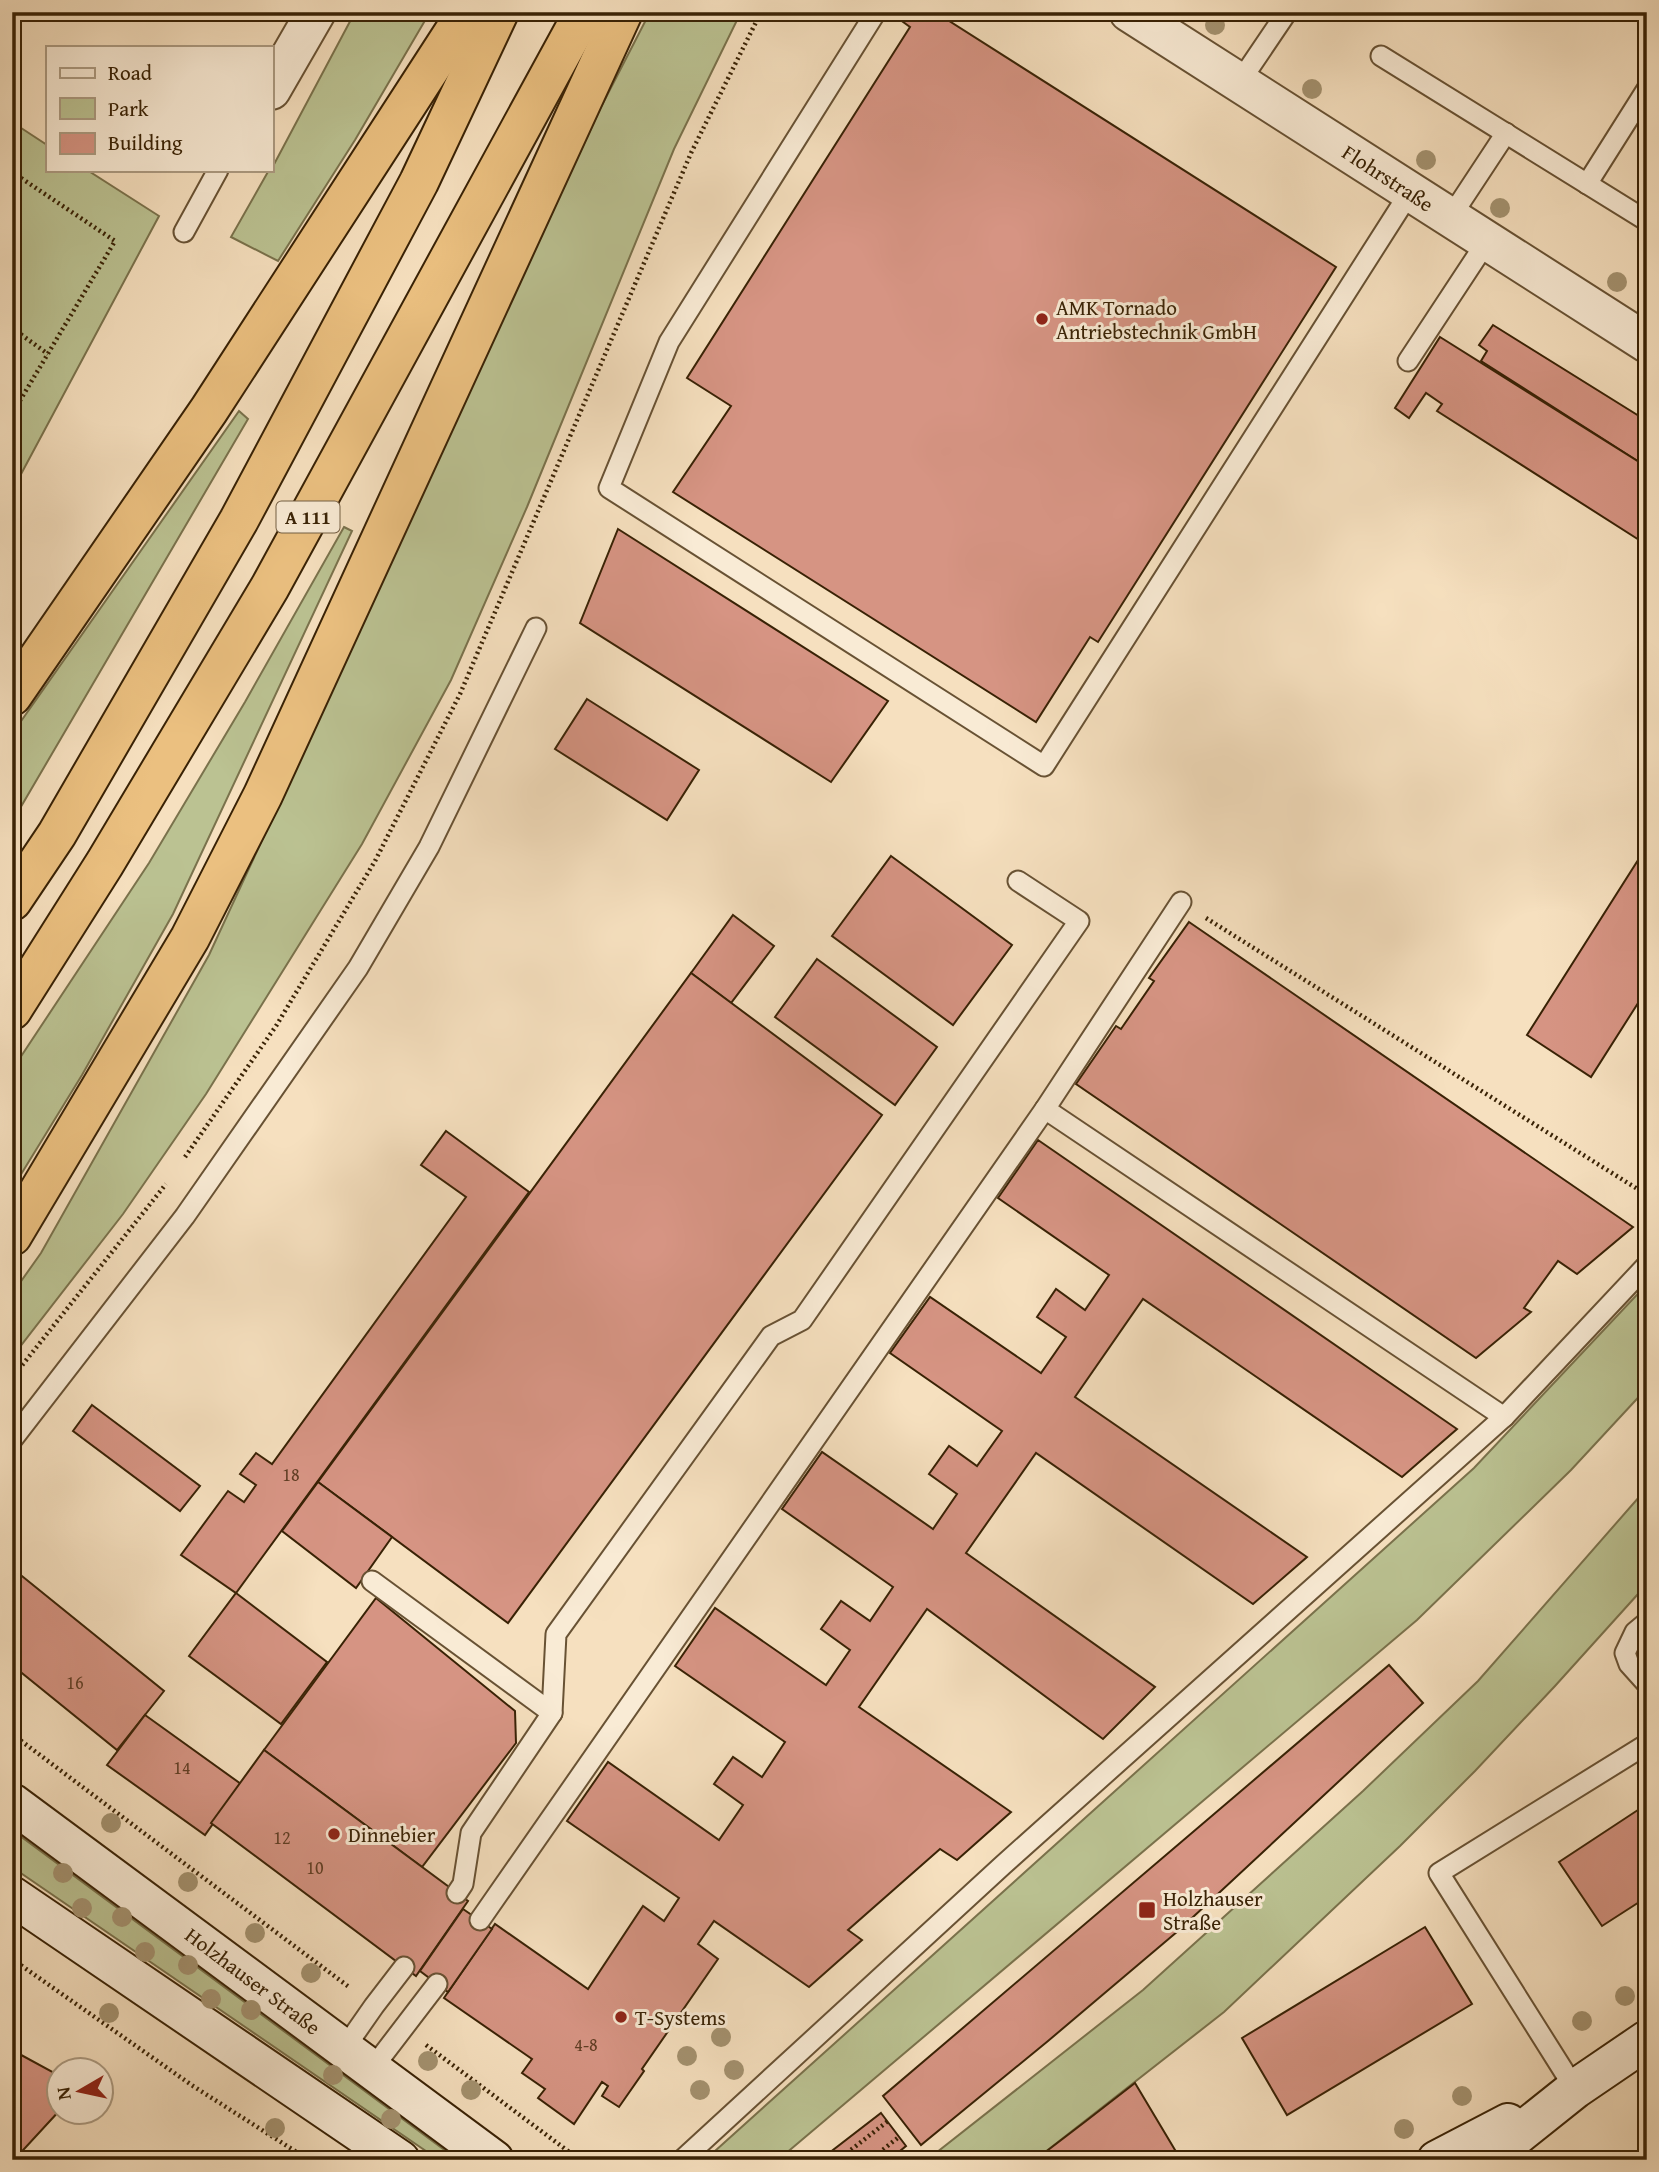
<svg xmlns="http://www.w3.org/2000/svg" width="1659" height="2172" viewBox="0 0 1659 2172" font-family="'Gentium Book Plus',serif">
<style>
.green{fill:#bbc292;stroke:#7a724c;stroke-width:2}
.building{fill:#d69483;stroke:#392205;stroke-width:2}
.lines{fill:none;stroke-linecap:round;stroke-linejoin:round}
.service-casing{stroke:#685234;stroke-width:23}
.minor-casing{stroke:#685234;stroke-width:42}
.secondary-casing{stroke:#392205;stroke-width:42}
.motorway-casing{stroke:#392205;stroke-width:42}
.path{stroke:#392205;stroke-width:4.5;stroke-dasharray:2 3.5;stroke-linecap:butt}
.service{stroke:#f9ebd5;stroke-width:19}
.minor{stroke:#f9ebd5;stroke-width:38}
.secondary{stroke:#f9ebd5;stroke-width:38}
.motorway{stroke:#ebc080;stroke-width:38}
.tree{fill:#a49270}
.poi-dot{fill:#8f2418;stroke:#f9ebd5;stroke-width:2.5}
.labels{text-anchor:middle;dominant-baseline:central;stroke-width:6;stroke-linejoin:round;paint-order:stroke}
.number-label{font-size:18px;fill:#603e24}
.shield{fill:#f9ebd5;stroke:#735e43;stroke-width:2}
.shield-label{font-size:19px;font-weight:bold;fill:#392205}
.street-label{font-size:21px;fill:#392205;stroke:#f9ebd5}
.poi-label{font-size:21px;fill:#392205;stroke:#f9ebd5;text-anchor:start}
</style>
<rect width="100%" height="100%" fill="#f6e0bf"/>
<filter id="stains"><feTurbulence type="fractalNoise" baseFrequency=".00286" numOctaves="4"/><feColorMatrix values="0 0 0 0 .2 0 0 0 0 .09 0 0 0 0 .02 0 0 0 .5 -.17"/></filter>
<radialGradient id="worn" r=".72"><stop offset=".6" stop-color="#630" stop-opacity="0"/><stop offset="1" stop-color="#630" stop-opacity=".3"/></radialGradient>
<g class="green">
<path d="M355,12H430L355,140L278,261L231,237L269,170H271Z"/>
<path d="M650,12H741L674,149L527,507L451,680L362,844L206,1094L123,1214L12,1357V1294L41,1253L209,955L600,109Z"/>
<path d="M12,122L47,145V170H87L159,216L12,491Z"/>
<path d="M239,411L248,419L12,822V734Z"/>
<path d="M344,527L352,531L173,914L82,1075L12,1189V1070L149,863L245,702Z"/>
<path d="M1647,1284V1388L1571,1470L1417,1620L778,2160H705L1474,1468Z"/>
<path d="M1647,1488V1584L1555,1686L1475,1771L1400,1846L1224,2012L1035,2160H927L1143,1990L1363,1791L1478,1681Z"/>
<path d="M12,1830L458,2160H439L12,1867Z"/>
</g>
<g class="building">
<path d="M903,12H935L1336,267L1098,642L1090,637L1036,722L673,492L731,406L687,378L910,27L899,19Z"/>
<path d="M1493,325L1647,421V467L1481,361L1487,351L1479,345Z"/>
<path d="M1440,337L1647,467V545L1437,411L1442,404L1426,393L1409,418L1395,408Z"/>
<path d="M618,529L888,701L831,782L580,623Z"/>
<path d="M587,699L699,770L667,820L555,749Z"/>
<path d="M1647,846V989L1591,1077L1527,1035Z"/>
<path d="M891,856L1012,945L953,1025L832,936Z"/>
<path d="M733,915L774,946L731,1003L691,973Z"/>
<path d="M1189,922L1633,1227L1577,1274L1558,1261L1524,1308L1531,1312L1476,1358L1076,1084L1116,1026L1121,1029L1154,981L1149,978Z"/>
<path d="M817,959L937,1047L895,1105L775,1017Z"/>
<path d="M691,973L882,1115L508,1623L318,1482Z"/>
<path d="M446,1131L529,1192L236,1593L181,1555L228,1491L244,1502L256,1485L240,1474L256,1453L272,1464L466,1197L421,1165Z"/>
<path d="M1038,1140L1457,1429L1402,1477L1143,1299L1075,1397L1307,1557L1253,1604L1036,1453L966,1553L1155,1687L1103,1739L927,1609L859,1707L1011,1812L957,1860L940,1849L848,1930L862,1940L809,1987L714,1921L698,1944L718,1959L642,2069L644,2071L619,2107L602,2096L608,2086L602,2082L574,2124L538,2098L545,2089L522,2073L532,2059L444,1998L495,1924L588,1989L643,1906L664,1921L679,1898L567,1821L608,1762L719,1840L743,1805L714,1784L733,1757L762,1777L785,1742L675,1666L715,1608L826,1685L850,1650L821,1629L841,1601L870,1621L893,1587L782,1509L822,1452L933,1529L957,1494L929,1474L949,1446L977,1466L1002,1431L890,1353L930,1297L1041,1373L1066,1337L1037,1317L1056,1289L1085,1310L1109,1275L998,1198Z"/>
<path d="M92,1405L200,1486L180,1511L73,1431Z"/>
<path d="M318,1482L392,1537L356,1588L282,1531Z"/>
<path d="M12,1568L164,1691L117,1750L12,1665Z"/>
<path d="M236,1593L327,1662L281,1724L189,1656Z"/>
<path d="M376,1598L515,1711L516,1743L422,1867L264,1750Z"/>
<path d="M1389,1665L1423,1703L1178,1931L1048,2041L921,2145L883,2096Z"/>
<path d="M145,1715L241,1784L205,1835L107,1765Z"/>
<path d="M264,1750L468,1901L416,1976L211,1823Z"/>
<path d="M1647,1804V1897L1602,1926L1559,1862Z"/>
<path d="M463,1909L492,1929L448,1992L420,1971Z"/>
<path d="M1425,1927L1472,2004L1287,2115L1242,2038Z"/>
<path d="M12,2050L60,2076V2110L14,2160Z"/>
<path d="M1135,2083L1181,2160H1035L1086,2121Z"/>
<path d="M881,2113L906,2146L889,2160H820Z"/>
</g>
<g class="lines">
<defs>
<g id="service">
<path d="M876,12L669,342L609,488L1044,766L1410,192"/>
<path d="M1381,56L1647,221"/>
<path d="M1239,83L1287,12"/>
<path d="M1587,184L1647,89"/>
<path d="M1450,218L1506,133"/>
<path d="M184,232L218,170"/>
<path d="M1408,361L1487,241"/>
<path d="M1045,1109L1181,902"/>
<path d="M1504,1417L1647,1265"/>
<path d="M12,1440L185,1216L358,968L429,847L536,628"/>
<path d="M372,1581L552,1713"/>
<path d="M1647,1622L1635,1632L1625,1653L1629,1664L1647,1684"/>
<path d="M457,1893L463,1884L471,1833L552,1713L556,1634L771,1336L802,1320L1079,921L1018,881"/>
<path d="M480,1920L1045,1109L1504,1417L1003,1865L682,2160"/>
<path d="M344,2049L374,2006L404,1967"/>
<path d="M372,2069L437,1984"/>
<path d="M1575,2089L1439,1873L1647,1744"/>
</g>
<g id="minor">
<path d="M1129,12L1647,343"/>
<path d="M271,90L316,12"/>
</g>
<g id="secondary">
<path d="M12,1803L494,2160"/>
<path d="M12,1896L400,2160"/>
<path d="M1437,2160L1508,2123"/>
<path d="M1486,2160L1575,2089L1647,2040"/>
</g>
<g id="motorway">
<path d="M12,696L209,410L461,21L470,12"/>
<path d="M12,901L57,834L239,520L419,182L499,12"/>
<path d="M12,1010L105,863L270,587L584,12"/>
<path d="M12,1236L190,938L263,795L623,12"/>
</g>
</defs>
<use href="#service" class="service-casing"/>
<use href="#minor" class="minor-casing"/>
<use href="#secondary" class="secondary-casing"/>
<use href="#motorway" class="motorway-casing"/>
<g class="path">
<path d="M12,172L115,241L12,414"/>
<path d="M12,328L48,354"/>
<path d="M1206,918L1647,1195"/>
<path d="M185,1157L276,1026L375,861L460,694L691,153L761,12"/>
<path d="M12,1378L166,1184"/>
<path d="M12,1734L349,1987"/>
<path d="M12,1959L193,2086L309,2160"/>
<path d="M426,2045L580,2160"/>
<path d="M838,2160L888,2121"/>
<path d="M870,2160L900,2136"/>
</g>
<use href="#service" class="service"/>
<use href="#minor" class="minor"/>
<use href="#secondary" class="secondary"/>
<use href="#motorway" class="motorway"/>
</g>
<g class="tree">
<circle cx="1215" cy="25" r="10"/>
<circle cx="1312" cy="89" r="10"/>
<circle cx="1426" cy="160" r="10"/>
<circle cx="1500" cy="208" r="10"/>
<circle cx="1617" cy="282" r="10"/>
<circle cx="111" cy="1823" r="10"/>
<circle cx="63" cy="1873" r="10"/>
<circle cx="188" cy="1882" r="10"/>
<circle cx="82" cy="1908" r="10"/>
<circle cx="122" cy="1917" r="10"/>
<circle cx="255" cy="1933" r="10"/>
<circle cx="145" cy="1952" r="10"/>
<circle cx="188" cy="1965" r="10"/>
<circle cx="311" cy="1973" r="10"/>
<circle cx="1625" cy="1996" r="10"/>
<circle cx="211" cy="1999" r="10"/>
<circle cx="251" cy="2010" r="10"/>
<circle cx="109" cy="2013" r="10"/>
<circle cx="1582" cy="2021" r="10"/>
<circle cx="721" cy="2037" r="10"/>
<circle cx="687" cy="2056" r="10"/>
<circle cx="428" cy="2061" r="10"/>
<circle cx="734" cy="2070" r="10"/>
<circle cx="333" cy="2075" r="10"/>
<circle cx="471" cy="2090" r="10"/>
<circle cx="700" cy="2090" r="10"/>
<circle cx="1462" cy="2096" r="10"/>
<circle cx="391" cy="2119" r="10"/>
<circle cx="275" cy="2128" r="10"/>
<circle cx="1404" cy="2129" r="10"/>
</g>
<g class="poi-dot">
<circle cx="1042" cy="319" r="7"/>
<circle cx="334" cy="1834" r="7"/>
<rect x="1138" y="1901" width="18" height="18" rx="3.5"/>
<circle cx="621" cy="2017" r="7"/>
</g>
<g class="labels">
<g class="number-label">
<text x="291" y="1474">18</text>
<text x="75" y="1682">16</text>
<text x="182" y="1767">14</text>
<text x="282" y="1837">12</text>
<text x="315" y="1867">10</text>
<text x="586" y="2044">4-8</text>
</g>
<rect class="shield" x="276.5" y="501.5" width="63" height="31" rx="5"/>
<g class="shield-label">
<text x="308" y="517">A 111</text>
</g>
<g class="street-label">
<text transform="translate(1388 178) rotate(33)">Flohrstraße</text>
<text transform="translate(253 1981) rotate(37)">Holzhauser Straße</text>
</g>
<g class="poi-label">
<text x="1056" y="307">AMK Tornado<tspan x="1056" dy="24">Antriebstechnik GmbH</tspan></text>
<text x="348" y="1834">Dinnebier</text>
<text x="1163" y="1898">Holzhauser<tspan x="1163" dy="24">Straße</tspan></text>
<text x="635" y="2017">T-Systems</text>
</g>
</g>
<rect width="1659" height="2172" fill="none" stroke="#f6e0bf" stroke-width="42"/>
<rect x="14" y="14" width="1631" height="2144" fill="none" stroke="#392205" stroke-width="3.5"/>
<rect x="21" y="21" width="1617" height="2130" fill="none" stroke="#392205" stroke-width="2"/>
<rect x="46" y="46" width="228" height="126" fill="#f9ebd5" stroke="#ac9b82" stroke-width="2"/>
<rect x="60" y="68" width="35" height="10" fill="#f9ebd5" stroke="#ac9b82" stroke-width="2"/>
<text x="108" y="80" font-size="21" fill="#392205">Road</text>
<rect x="60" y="98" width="35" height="21" fill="#bbc292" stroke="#ac9b82" stroke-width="2"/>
<text x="108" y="116" font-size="21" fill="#392205">Park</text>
<rect x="60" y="133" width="35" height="21" fill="#d69483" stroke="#ac9b82" stroke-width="2"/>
<text x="108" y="150" font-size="21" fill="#392205">Building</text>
<g transform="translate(80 2091) rotate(261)"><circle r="33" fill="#f9ebd5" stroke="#ac9b82" stroke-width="2"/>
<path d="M0-5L12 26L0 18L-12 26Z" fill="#8f2418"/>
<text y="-10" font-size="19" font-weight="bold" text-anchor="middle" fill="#392205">N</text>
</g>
<rect width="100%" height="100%" filter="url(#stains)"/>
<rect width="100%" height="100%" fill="url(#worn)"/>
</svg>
